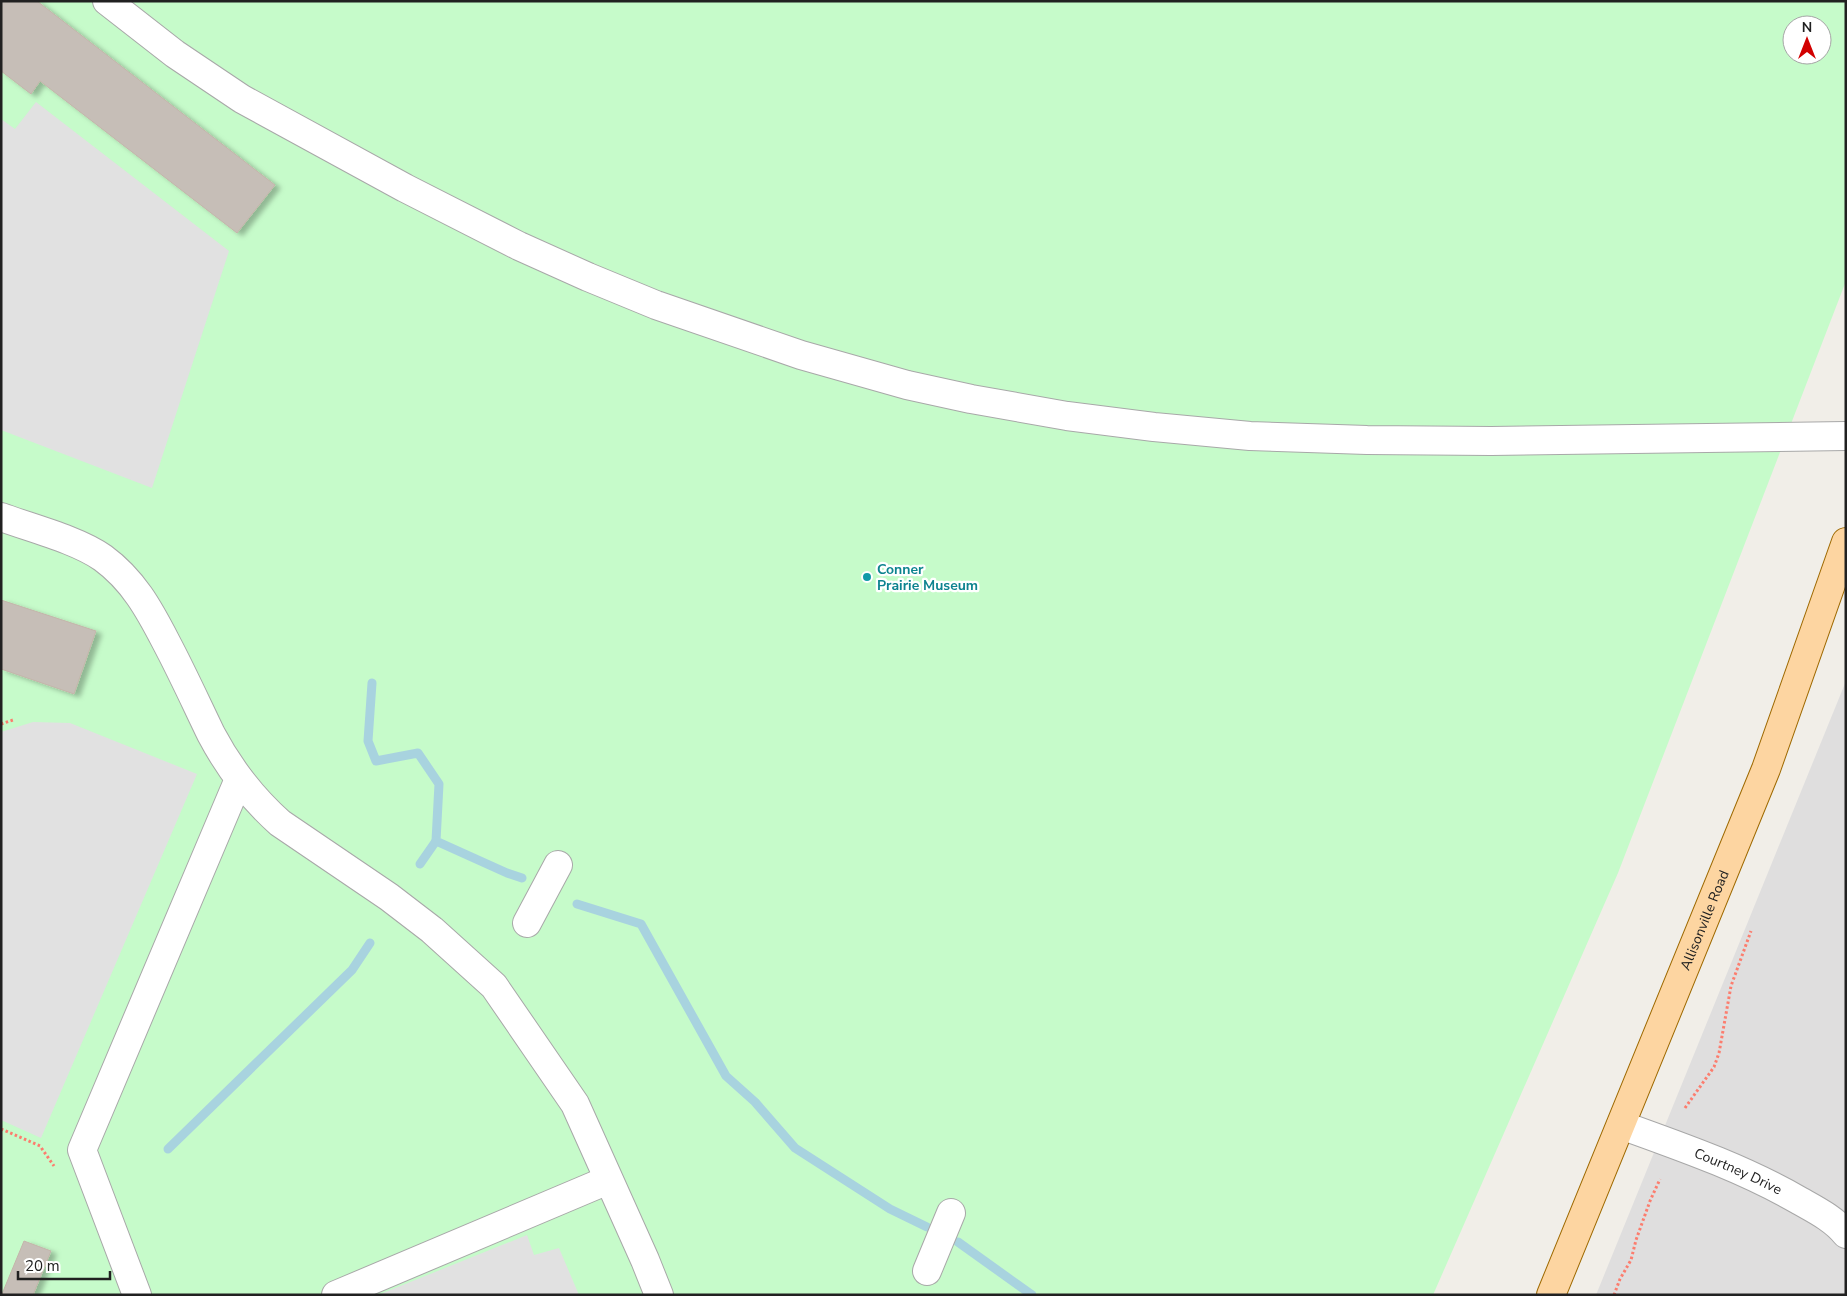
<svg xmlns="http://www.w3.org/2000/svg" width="1847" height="1296" viewBox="0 0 1847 1296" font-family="'Nunito Sans',sans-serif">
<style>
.residential{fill:#dfdede}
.park{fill:#c6fbca;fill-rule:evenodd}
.parking{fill:#e1e1e1}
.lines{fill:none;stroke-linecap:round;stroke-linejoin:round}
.stream{stroke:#a8d3df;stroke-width:9}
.building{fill:#c6beb7;stroke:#c4b5aa;filter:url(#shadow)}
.minor-casing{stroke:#a8a8a8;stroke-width:30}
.major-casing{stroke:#9e6900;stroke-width:30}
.path{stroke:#fc7d6e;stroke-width:3;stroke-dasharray:2.5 2.5;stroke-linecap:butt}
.minor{stroke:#fff;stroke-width:28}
.major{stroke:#fdd5a1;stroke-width:28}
.culture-dot{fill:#0f9aa8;stroke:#fff;stroke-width:2}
.labels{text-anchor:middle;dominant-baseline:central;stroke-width:4.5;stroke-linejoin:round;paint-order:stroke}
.culture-label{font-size:14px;font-weight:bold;fill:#0d838f;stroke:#fff;text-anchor:start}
.street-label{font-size:14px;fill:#212121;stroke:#fff}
</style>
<defs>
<filter id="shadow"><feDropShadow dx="5.5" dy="3" stdDeviation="2.5" flood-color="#0004"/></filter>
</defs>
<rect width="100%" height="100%" fill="#f1eee8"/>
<path class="residential" d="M1846,681V1295H1596Z"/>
<path class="park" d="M1,1H1846V281L1618,873L1433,1295H1ZM1792,25H1822V55H1792Z"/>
<g class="parking">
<path d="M36,102L229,251L152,488L1,430V119L15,129Z"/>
<path d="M33,722L70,723L197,774L41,1138L1,1120V732Z"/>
<path d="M527,1235L534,1255L559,1248L579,1295H378Z"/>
</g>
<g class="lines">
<g class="stream">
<path d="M372,683L368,741L376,761L418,753L439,784L436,841L507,873L522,878"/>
<path d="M420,864L436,841"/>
<path d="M577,904L641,924L726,1076L755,1102L795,1148L890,1209L927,1227"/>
<path d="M168,1149L352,970L370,943"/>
<path d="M958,1242L1032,1295"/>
</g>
</g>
<g class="building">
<path d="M1,1H37L275,185L237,233L40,81L31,94L1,71Z"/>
<path d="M1,600L96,631L74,694L1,669Z"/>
<path d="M24,1241L51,1251L33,1295H5L2,1294Z"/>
</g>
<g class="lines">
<defs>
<g id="minor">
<path d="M107,1L175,54L242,99L405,188L519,246L588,277L656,305L801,355L907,385L971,399L1067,416L1154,427L1250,436L1367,440L1491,441L1846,436"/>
<path d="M1,517C31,528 78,540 103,558C133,580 149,609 166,642C182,672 196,703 211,734C229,768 252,798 280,823L389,897L432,930L494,986L575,1104L645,1260L659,1295"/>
<path d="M527,923L558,865"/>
<path id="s1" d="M1621,1125C1682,1147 1743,1168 1800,1201C1816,1210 1834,1219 1846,1234"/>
<path d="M927,1271L951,1213"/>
<path d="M137,1295L82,1150L239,779"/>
<path d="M336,1295L608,1180"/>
</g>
<g id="major">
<path id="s2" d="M1551,1295L1766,769L1846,542"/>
</g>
</defs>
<use href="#minor" class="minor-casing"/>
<use href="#major" class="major-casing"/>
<g class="path">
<path d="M1,724L13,720"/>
<path d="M1685,1108L1714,1067L1719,1053L1731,986L1751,931"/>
<path d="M1,1129L40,1146L54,1166"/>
<path d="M1614,1295L1620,1279L1631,1260L1636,1240L1650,1201L1660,1179"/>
</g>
<use href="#minor" class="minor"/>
<use href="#major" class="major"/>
</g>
<circle class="culture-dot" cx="867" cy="577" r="5"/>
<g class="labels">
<g class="culture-label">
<text x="877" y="569">Conner<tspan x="877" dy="16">Prairie Museum</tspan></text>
</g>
<g class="street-label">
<text stroke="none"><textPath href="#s2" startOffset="405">Allisonville Road</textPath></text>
<text stroke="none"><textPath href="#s1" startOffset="126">Courtney Drive</textPath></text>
</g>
</g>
<rect width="1847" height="1296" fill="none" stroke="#212121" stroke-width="5"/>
<g transform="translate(1807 40)"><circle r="24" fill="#ffffff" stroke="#a6a6a6"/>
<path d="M0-4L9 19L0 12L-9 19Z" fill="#d20000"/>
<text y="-8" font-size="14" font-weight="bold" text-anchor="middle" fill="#212121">N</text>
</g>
<path d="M18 1271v8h92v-8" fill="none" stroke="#212121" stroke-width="2.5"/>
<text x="25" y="1271" font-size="15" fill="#212121" stroke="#ffffff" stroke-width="4" paint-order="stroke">20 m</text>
</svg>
